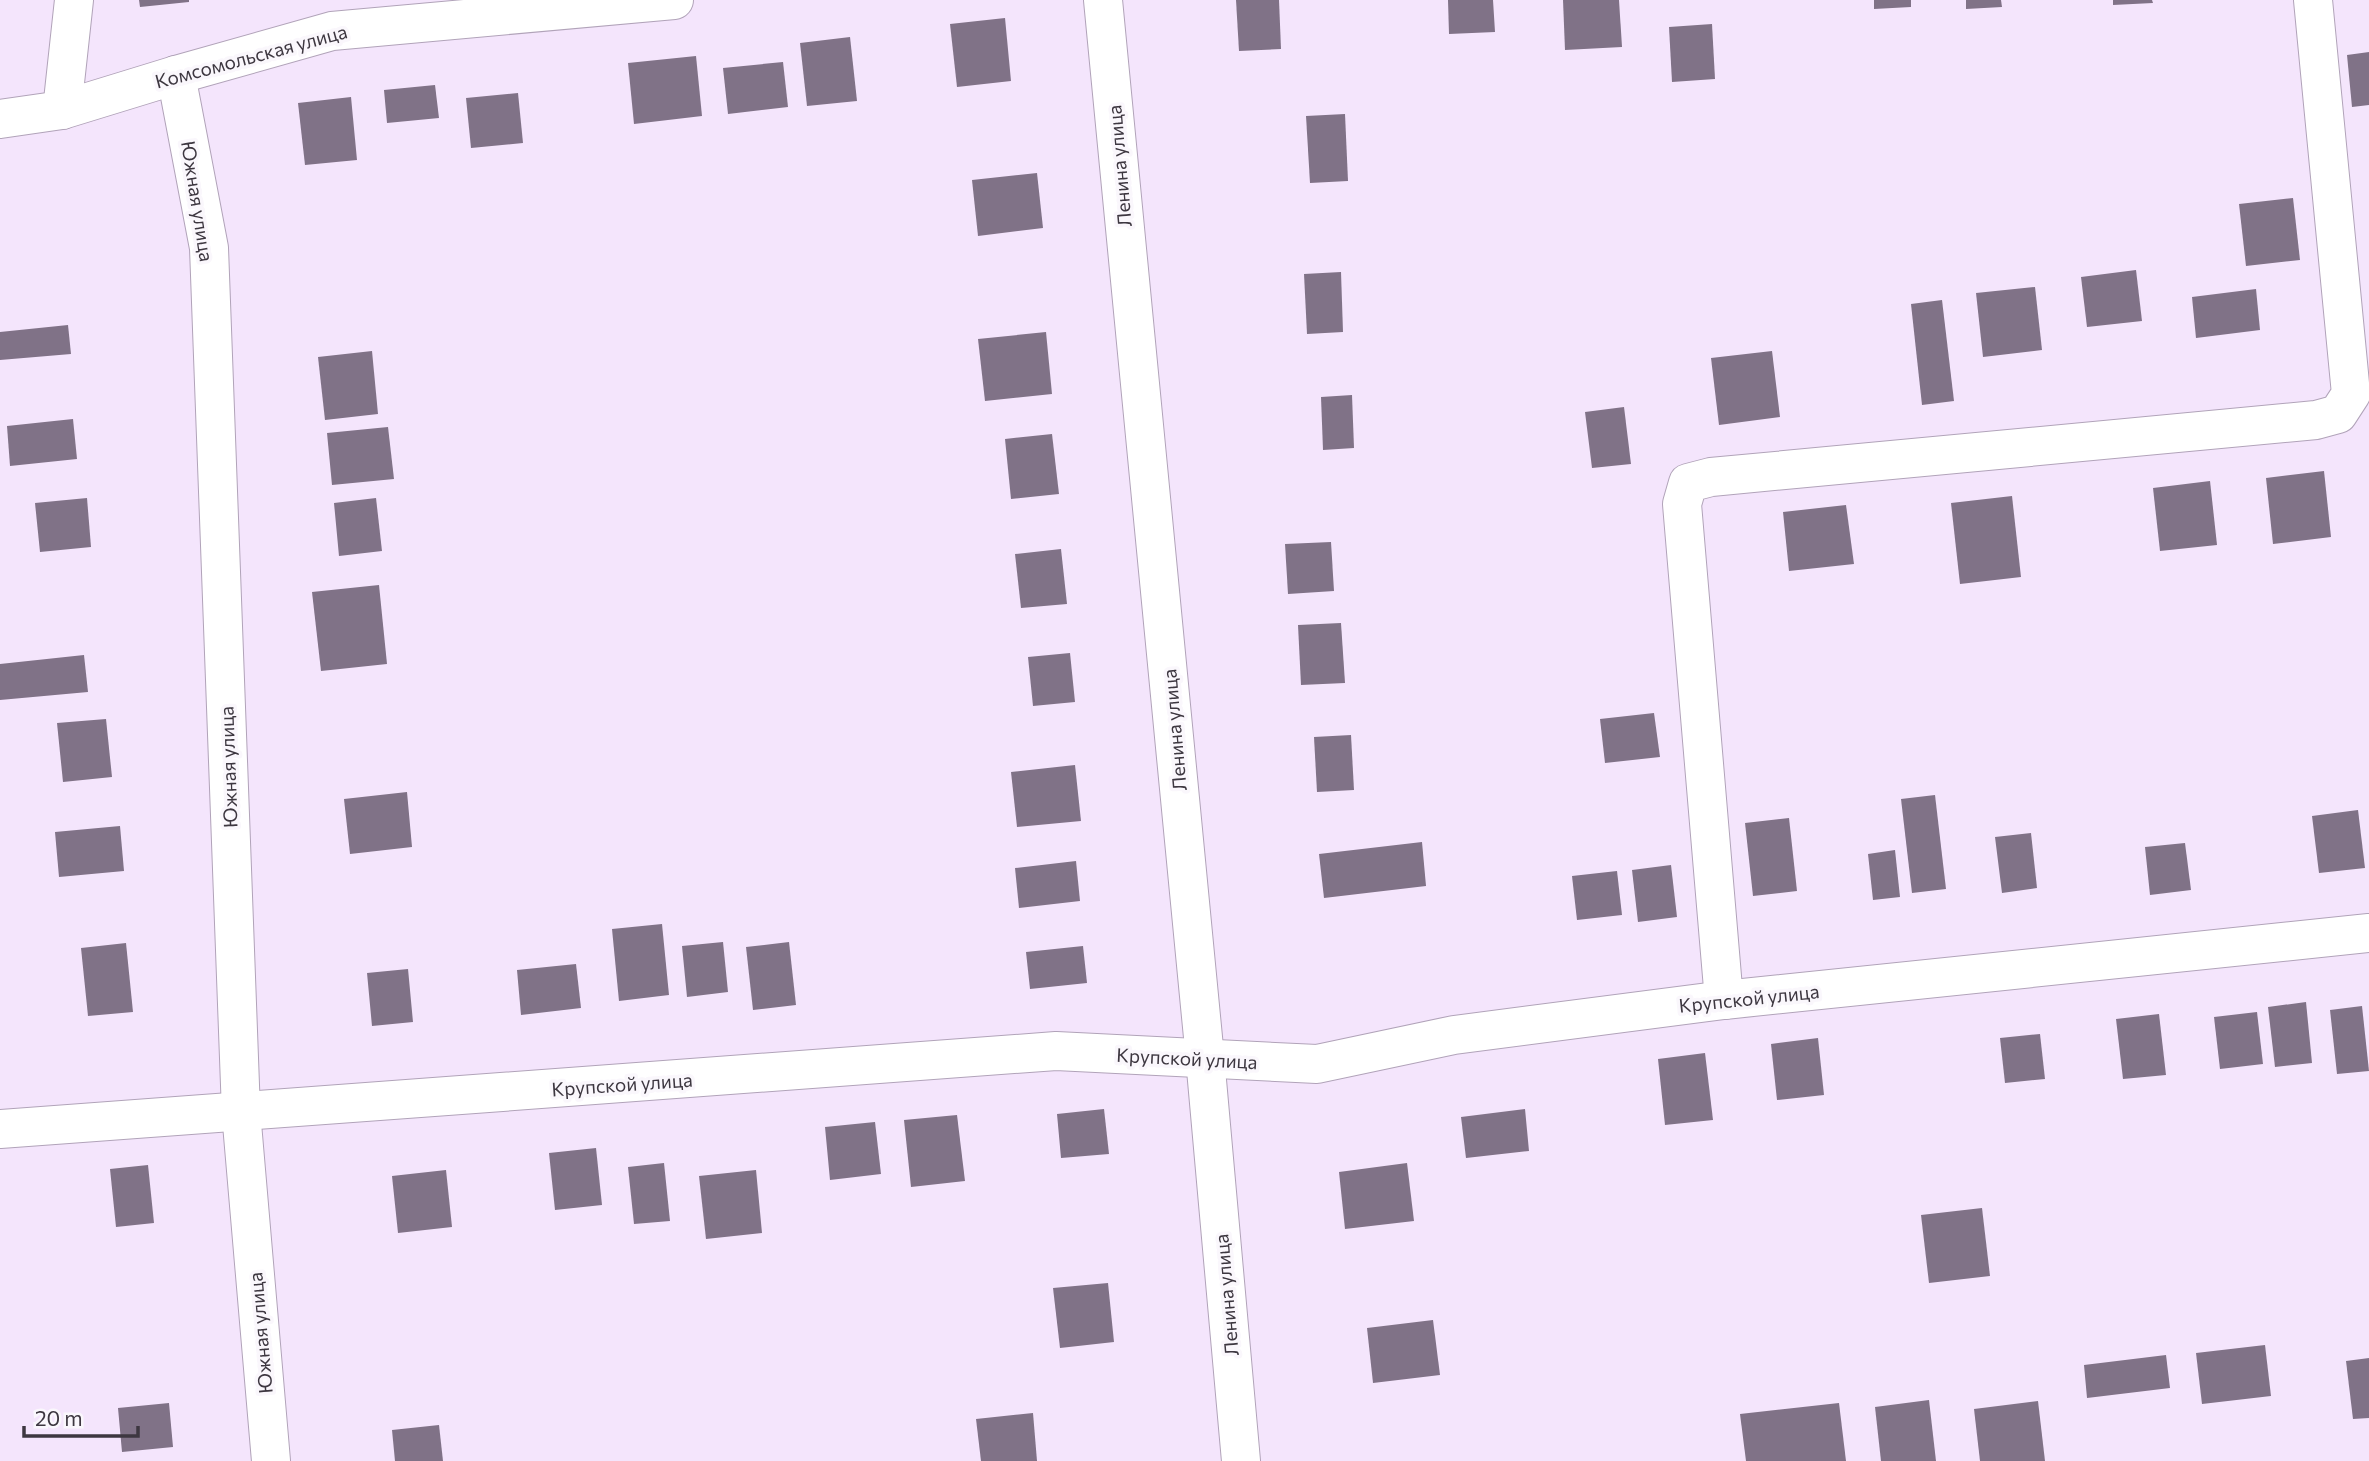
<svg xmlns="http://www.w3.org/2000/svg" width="2369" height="1461" viewBox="0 0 2369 1461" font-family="Commissioner,sans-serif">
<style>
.building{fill:#807287}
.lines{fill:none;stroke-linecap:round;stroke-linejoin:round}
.minor-casing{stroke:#b1a3b9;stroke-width:40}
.minor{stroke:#fff;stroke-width:38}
.labels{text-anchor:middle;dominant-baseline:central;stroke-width:7;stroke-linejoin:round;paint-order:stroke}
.street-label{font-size:19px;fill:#3d3740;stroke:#faf7fc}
</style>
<rect width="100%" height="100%" fill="#f4e5fc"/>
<g class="building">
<path d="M139,0H189V2L140,7Z"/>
<path d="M1236,0H1279L1281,49L1239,51Z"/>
<path d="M1448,0H1493L1495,32L1449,34Z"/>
<path d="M1563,0H1619L1622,47L1565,50Z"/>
<path d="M1874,0H1911V7L1874,9Z"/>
<path d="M1966,0H2001L2002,7L1966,9Z"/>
<path d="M2113,0H2152L2153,3L2113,5Z"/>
<path d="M1005,18L1011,81L957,87L950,24Z"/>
<path d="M1712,24L1715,79L1672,82L1669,27Z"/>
<path d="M850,37L857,101L807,106L800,43Z"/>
<path d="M2369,52V105L2352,107L2347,55Z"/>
<path d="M696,56L702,116L634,124L628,63Z"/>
<path d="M783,62L788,107L728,114L723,68Z"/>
<path d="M435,85L439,118L387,123L384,90Z"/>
<path d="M518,93L523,143L471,148L466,98Z"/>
<path d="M351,97L357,160L305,165L298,103Z"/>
<path d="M1345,114L1348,181L1310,183L1306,116Z"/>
<path d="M1037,173L1043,228L978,236L972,180Z"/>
<path d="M2293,198L2300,260L2246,266L2239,204Z"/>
<path d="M2136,270L2142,321L2087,327L2081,277Z"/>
<path d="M1341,272L1343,332L1307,334L1304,274Z"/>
<path d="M2035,287L2042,350L1983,357L1976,293Z"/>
<path d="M2256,289L2260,330L2196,338L2192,297Z"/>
<path d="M1942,300L1954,401L1922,405L1911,304Z"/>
<path d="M68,325L71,354L0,360V332Z"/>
<path d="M1046,332L1052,394L985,401L978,339Z"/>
<path d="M372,351L378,414L325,420L318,357Z"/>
<path d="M1772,351L1780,417L1719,425L1711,358Z"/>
<path d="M1352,395L1354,448L1323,450L1321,397Z"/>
<path d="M1624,407L1631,464L1592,468L1585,412Z"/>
<path d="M73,419L77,459L10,466L7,426Z"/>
<path d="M388,427L394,479L332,485L327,433Z"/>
<path d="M1052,434L1059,494L1011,499L1005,439Z"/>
<path d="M2324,471L2331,537L2273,544L2266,478Z"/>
<path d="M2210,481L2217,545L2160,551L2153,488Z"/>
<path d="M2012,496L2021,577L1960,584L1951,503Z"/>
<path d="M87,498L91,547L40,552L35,503Z"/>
<path d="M376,498L382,551L339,556L334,503Z"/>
<path d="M1846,505L1854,564L1789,571L1783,512Z"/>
<path d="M1331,542L1334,591L1288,594L1285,544Z"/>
<path d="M1061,549L1067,604L1021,608L1015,554Z"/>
<path d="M379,585L387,664L321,671L312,592Z"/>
<path d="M1341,623L1345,683L1301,685L1298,625Z"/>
<path d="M1070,653L1075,702L1033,706L1028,657Z"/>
<path d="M84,655L88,692L0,700V664Z"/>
<path d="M1654,713L1660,757L1605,763L1600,719Z"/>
<path d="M106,719L112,777L63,782L57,723Z"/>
<path d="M1351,735L1354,790L1317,792L1314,737Z"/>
<path d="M1075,765L1081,821L1017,827L1011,772Z"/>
<path d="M407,792L412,847L350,854L344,799Z"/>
<path d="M1935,795L1946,889L1912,893L1901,799Z"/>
<path d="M2358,810L2365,868L2319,873L2312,816Z"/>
<path d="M1789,818L1797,891L1753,896L1745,823Z"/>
<path d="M120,826L124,871L59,877L55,832Z"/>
<path d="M2031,833L2037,888L2002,893L1995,837Z"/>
<path d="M1422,842L1426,886L1324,898L1319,854Z"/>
<path d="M2185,843L2191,890L2150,895L2145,847Z"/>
<path d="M1895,850L1900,897L1873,900L1868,854Z"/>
<path d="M1076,861L1080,901L1019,908L1015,868Z"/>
<path d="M1671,865L1677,917L1638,922L1632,870Z"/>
<path d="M1617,871L1622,915L1577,920L1572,876Z"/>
<path d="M662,924L669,995L619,1001L612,929Z"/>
<path d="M723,942L728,992L687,997L682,946Z"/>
<path d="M789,942L796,1005L753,1010L746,947Z"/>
<path d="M126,943L133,1012L88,1016L81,948Z"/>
<path d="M1083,946L1087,983L1030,989L1026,952Z"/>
<path d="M576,964L581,1008L521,1015L517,970Z"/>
<path d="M408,969L413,1022L372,1026L367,973Z"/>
<path d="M2306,1002L2312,1063L2275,1067L2268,1007Z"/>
<path d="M2362,1006L2369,1071L2337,1074L2330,1010Z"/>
<path d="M2257,1012L2263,1064L2220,1069L2214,1017Z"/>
<path d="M2159,1014L2166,1075L2123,1079L2116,1019Z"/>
<path d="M2040,1034L2045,1079L2005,1083L2000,1038Z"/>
<path d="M1818,1038L1824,1095L1777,1100L1771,1044Z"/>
<path d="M1705,1053L1713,1120L1665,1125L1658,1059Z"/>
<path d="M1104,1109L1109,1154L1061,1158L1057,1114Z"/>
<path d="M1525,1109L1529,1151L1466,1158L1461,1117Z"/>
<path d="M957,1115L965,1181L911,1187L904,1120Z"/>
<path d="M875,1122L881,1174L830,1180L825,1127Z"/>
<path d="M596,1148L602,1205L555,1210L549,1153Z"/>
<path d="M664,1163L670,1221L634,1224L628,1167Z"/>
<path d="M1407,1163L1414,1221L1345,1229L1339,1172Z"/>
<path d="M148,1165L154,1223L116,1227L110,1169Z"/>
<path d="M446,1170L452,1227L398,1233L392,1176Z"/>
<path d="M756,1170L762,1233L706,1239L699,1176Z"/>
<path d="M1982,1208L1990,1276L1929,1283L1921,1215Z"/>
<path d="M1108,1283L1114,1342L1060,1348L1053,1288Z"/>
<path d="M1433,1320L1440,1375L1373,1383L1367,1328Z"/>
<path d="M2265,1345L2271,1396L2202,1404L2196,1353Z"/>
<path d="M2166,1355L2170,1388L2087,1398L2084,1365Z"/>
<path d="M2369,1358V1418L2353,1419L2346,1361Z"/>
<path d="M1929,1400L1936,1461H1881L1875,1407Z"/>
<path d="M2038,1401L2045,1461H1980L1974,1409Z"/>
<path d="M169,1403L173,1447L122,1452L118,1408Z"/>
<path d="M1839,1403L1846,1461H1746L1740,1414Z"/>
<path d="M1033,1413L1037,1461H981L976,1419Z"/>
<path d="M439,1425L443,1461H395L392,1430Z"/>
</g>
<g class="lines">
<defs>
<g id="minor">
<path d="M1103,0L1205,1058L1241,1461"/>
<path d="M176,75L209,248L241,1112L271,1461"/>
<path d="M62,110L74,0"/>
<path d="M0,119L62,110L176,75L332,31L674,0"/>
<path d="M1724,1000L1682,504L1688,483L1711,477L2316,420L2338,414L2351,394L2313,0"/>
<path d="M0,1129L1056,1051L1317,1064L1454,1035L1724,1000L2369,933"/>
</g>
</defs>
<use href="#minor" class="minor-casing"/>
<use href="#minor" class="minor"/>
</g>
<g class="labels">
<g class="street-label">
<text transform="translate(251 56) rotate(-15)">Комсомольская улица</text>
<text transform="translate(1119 166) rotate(-95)">Ленина улица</text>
<text transform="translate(198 201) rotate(81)">Южная улица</text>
<text transform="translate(1174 730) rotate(-95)">Ленина улица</text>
<text transform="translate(228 767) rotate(-92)">Южная улица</text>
<text transform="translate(1749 998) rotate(-6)">Крупской улица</text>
<text transform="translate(1187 1058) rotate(3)">Крупской улица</text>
<text transform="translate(622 1084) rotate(-4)">Крупской улица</text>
<text transform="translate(1226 1295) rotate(-95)">Ленина улица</text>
<text transform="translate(260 1333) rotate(-95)">Южная улица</text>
</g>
</g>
<path d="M24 1426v10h114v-10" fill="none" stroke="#3d3740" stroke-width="3.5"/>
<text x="35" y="1426" font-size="21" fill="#3d3740" stroke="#faf7fc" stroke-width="5" paint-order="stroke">20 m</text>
</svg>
